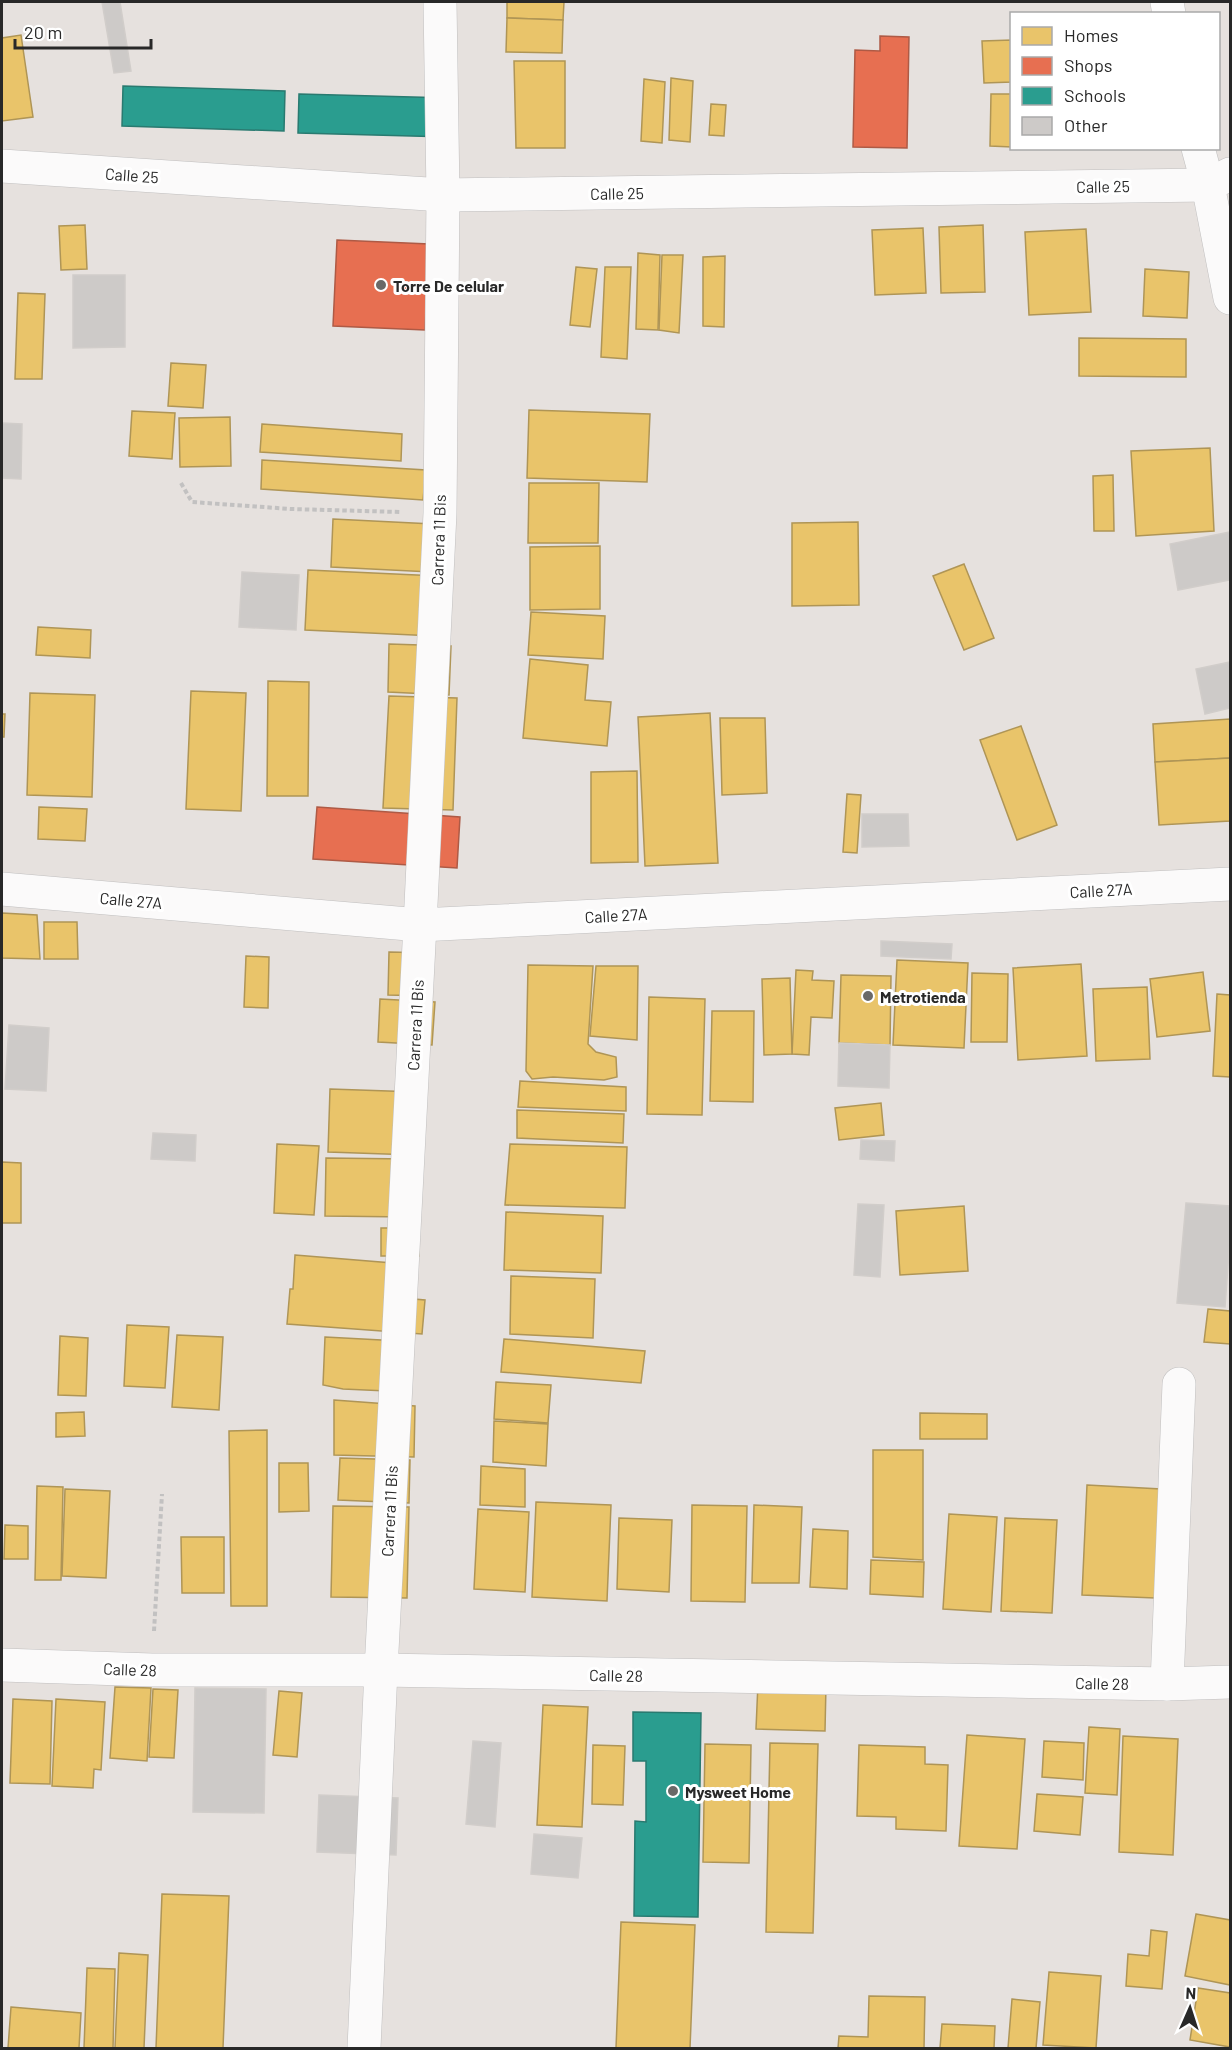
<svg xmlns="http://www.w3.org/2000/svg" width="1232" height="2050" viewBox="0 0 1232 2050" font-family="Barlow,sans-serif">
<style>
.homes{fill:#e9c46a;stroke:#af9556;stroke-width:1.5}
.shops{fill:#e76f51;stroke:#ae5a45;stroke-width:1.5}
.schools{fill:#2a9d8f;stroke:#297a70;stroke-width:1.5}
.building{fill:#cdcac8;stroke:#d1cdca;stroke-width:1.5}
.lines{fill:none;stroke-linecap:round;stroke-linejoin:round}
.minor-casing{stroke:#c0bfbf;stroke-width:34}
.path{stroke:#c2c1c1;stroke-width:4;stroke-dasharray:4.5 3;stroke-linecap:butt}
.minor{stroke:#fbfafa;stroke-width:33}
.poi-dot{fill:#6a6968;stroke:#fff;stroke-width:2}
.labels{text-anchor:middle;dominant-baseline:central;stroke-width:6;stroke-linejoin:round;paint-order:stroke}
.street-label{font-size:16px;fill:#282828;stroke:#fff}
.poi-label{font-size:16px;font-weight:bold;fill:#282828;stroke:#fff;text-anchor:start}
</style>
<rect width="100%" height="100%" fill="#e6e1de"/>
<g class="homes">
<path d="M507,2H564L563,20L507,18Z"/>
<path d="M507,18L563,20L562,53L506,52Z"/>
<path d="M21,35L33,117L2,121V38Z"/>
<path d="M1012,40V82L984,83L982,41Z"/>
<path d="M514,61H565V148H516Z"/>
<path d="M671,78L693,81L690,142L669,140Z"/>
<path d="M644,79L665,82L662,143L641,141Z"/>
<path d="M991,94H1012V147L990,146Z"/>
<path d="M711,104L726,105L724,136L709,135Z"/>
<path d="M85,225L87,269L61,270L59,226Z"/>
<path d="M983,225L985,292L941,293L939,227Z"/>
<path d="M923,228L926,293L875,295L872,230Z"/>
<path d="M1086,229L1091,312L1029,315L1025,232Z"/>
<path d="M638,253L660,255L658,330L636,329Z"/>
<path d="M662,255H683L679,333L659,330Z"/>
<path d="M725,256L724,327L703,326V257Z"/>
<path d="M576,267L597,269L590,327L570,325Z"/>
<path d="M605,267H631L627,359L601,357Z"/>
<path d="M1145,269L1189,272L1187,318L1143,316Z"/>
<path d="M18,293L45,294L42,379H15Z"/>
<path d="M1079,338L1186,339V377L1079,376Z"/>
<path d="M171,363L206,365L203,408L168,406Z"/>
<path d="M529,410L650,414L647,482L527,478Z"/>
<path d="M132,411L175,413L172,459L129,456Z"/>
<path d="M230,417L231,466L180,467L179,418Z"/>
<path d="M262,424L402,434L401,461L260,452Z"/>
<path d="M1210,448L1214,531L1136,536L1131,451Z"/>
<path d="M262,460L426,470L423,500L261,489Z"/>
<path d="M1113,475L1114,531H1094L1093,476Z"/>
<path d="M529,483H599L598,543H528Z"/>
<path d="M333,519L433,524L431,572L331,567Z"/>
<path d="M858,522L859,605L792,606V523Z"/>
<path d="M600,546V609L530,610V547Z"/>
<path d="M964,564L994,638L964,650L933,576Z"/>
<path d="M308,570L438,576L435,636L305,630Z"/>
<path d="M531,612L605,616L603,659L528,655Z"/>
<path d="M38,627L91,630L90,658L36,655Z"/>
<path d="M389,644L451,646L449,695L388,692Z"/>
<path d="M530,659L588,665L585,700L611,702L607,746L523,738Z"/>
<path d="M268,681L309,682L308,796H267Z"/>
<path d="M191,691L246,693L241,811L186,809Z"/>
<path d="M30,693L95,695L92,797L27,795Z"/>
<path d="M389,696L457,698L453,810L383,808Z"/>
<path d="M710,713L718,863L645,866L638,717Z"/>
<path d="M2,714H5L4,737H2Z"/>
<path d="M720,718H765L767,793L722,795Z"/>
<path d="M1230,719V758L1155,762L1153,724Z"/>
<path d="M1021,726L1057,825L1017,840L980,740Z"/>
<path d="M1230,758V821L1159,825L1155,762Z"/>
<path d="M637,771L638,862L591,863V772Z"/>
<path d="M847,794L861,795L857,853L843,852Z"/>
<path d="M39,807L87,809L85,841L38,839Z"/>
<path d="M2,913L37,915L40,959L2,958Z"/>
<path d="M44,922H77L78,959H44Z"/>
<path d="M389,952L432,953L430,996L388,995Z"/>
<path d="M246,956L269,957L268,1008L244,1007Z"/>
<path d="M897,960L968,963L964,1048L893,1045Z"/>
<path d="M1081,964L1087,1056L1018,1060L1013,968Z"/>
<path d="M528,965L593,966L588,1044L596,1052L616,1057L617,1077L604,1080L553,1077L532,1079L526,1071Z"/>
<path d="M596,966H638L637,1040L590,1036Z"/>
<path d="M796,970L813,971L812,980L834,981L832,1018L811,1017L809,1055L792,1054Z"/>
<path d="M1203,972L1210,1031L1157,1037L1150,979Z"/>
<path d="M972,973L1008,974L1007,1042H971Z"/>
<path d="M841,975L891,976L890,1045L839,1043Z"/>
<path d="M790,978L792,1054L764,1055L762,979Z"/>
<path d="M1147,987L1150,1059L1096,1061L1093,989Z"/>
<path d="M1217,994L1230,995V1077L1213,1076Z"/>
<path d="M649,997L705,999L702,1115L647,1114Z"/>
<path d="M380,999L435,1002L432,1045L378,1042Z"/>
<path d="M712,1011H754L753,1102L710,1101Z"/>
<path d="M520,1081L626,1087V1111L518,1107Z"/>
<path d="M330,1089L417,1092L414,1155L328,1152Z"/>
<path d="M881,1103L884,1135L839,1140L835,1108Z"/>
<path d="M517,1110L624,1114L623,1143L517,1138Z"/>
<path d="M277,1144L319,1146L314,1215L274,1213Z"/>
<path d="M510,1144L627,1147L625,1208L505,1205Z"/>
<path d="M326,1158L409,1159L408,1217L325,1216Z"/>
<path d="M2,1162L21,1163V1223H2Z"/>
<path d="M964,1206L968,1271L900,1275L896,1211Z"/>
<path d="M506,1212L603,1216L601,1273L504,1270Z"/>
<rect x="381" y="1228" width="38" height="28"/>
<path d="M295,1255L417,1265L414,1299L425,1300L422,1334L287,1324L290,1289H293Z"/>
<path d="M511,1276L595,1279L593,1338L510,1334Z"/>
<path d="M1208,1309L1230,1311V1344L1204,1342Z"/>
<path d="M127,1325L169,1327L165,1388L124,1386Z"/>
<path d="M177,1335L223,1337L219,1410L172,1407Z"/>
<path d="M60,1336L88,1338L86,1396L58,1395Z"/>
<path d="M325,1337L400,1341L409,1392L343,1389L323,1385Z"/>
<path d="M504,1339L645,1351L641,1383L501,1372Z"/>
<path d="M496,1382L551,1385L548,1423L494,1419Z"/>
<path d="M334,1400L415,1406L414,1457L334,1455Z"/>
<path d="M84,1412L85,1436L56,1437V1413Z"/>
<path d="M920,1413L987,1414V1439H920Z"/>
<path d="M494,1421L548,1424L546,1466L493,1462Z"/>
<path d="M267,1430V1606H231L229,1431Z"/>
<path d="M873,1450H923V1560L873,1557Z"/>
<path d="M340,1458L410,1460L409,1503L338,1500Z"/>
<path d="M279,1463H308L309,1511L279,1512Z"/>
<path d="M481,1466L525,1469V1507L480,1505Z"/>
<path d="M1087,1485L1161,1489L1155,1598L1082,1595Z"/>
<path d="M37,1486L63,1487L61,1580H35Z"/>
<path d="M65,1489L110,1491L106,1578L62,1576Z"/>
<path d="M536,1502L611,1505L607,1601L532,1597Z"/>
<path d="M692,1505L747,1506L745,1602L691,1601Z"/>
<path d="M754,1505L802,1507L799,1583H752Z"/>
<path d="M333,1506L409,1507L407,1598L331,1597Z"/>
<path d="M478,1509L529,1512L525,1592L474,1589Z"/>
<path d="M949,1514L997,1517L991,1612L943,1609Z"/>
<path d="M619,1518L672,1520L669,1592L617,1589Z"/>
<path d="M1005,1518L1057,1520L1052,1613L1001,1611Z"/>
<path d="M5,1525L28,1526V1559H4Z"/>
<path d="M813,1529L848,1531L847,1589L810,1587Z"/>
<path d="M181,1537H224V1593H182Z"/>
<path d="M871,1560L924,1562L923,1597L870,1594Z"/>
<path d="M758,1683L826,1685L825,1731L756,1729Z"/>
<path d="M115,1687L151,1688L147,1761L110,1758Z"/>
<path d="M153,1689L178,1690L174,1758L149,1757Z"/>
<path d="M279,1691L302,1693L297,1757L273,1755Z"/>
<path d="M13,1699L52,1701L50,1784L10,1783Z"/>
<path d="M56,1699L105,1702L101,1770L94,1769L93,1788L52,1786Z"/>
<path d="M543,1705L588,1707L582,1827L537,1825Z"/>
<path d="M1089,1727L1120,1729L1117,1795L1085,1793Z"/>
<path d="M967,1735L1025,1739L1017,1849L959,1846Z"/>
<path d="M1123,1736L1178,1739L1173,1855L1119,1852Z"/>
<path d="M1044,1741L1084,1743L1083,1780L1042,1777Z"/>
<path d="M770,1743L818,1744L813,1933L766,1932Z"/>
<path d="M705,1744L751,1745L749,1863L703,1862Z"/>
<path d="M593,1745L625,1746L623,1805L592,1804Z"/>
<path d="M859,1745L925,1747V1764L948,1765L946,1831L896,1829V1817L857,1816Z"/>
<path d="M1037,1794L1083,1797L1080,1835L1034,1831Z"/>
<path d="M162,1894L229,1896L223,2048H156Z"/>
<path d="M1196,1914L1230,1920V1985L1185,1976Z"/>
<path d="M621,1922L695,1925L690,2048H616Z"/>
<path d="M1151,1930L1167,1932L1162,1989L1126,1986L1128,1954L1149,1956Z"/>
<path d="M119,1953L148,1955L144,2048H115Z"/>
<path d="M87,1968L115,1969L113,2048H84Z"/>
<path d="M1049,1972L1101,1976L1096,2048L1043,2045Z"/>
<path d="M1198,1988L1230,1993V2047L1190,2040Z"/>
<path d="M869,1996L925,1997L924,2048H838L839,2036L868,2037Z"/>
<path d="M1012,1999L1040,2002L1036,2048H1008Z"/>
<path d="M11,2007L81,2013L79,2048H8Z"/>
<path d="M942,2024L995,2026L994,2048H940Z"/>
</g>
<g class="shops">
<path d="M880,36L909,37L907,148L853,147L855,50L880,51Z"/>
<path d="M337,240L429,244L425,330L333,326Z"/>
<path d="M317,807L460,817L457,868L313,859Z"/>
</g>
<g class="schools">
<path d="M123,86L285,91L284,131L122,126Z"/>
<path d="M299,94L450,98L449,137L298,133Z"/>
<path d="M633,1712L701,1713L698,1917L634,1916L635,1821L646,1822V1761H633Z"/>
</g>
<g class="building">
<path d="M102,2H120L131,71L114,73Z"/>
<path d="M73,275H125V347L73,348Z"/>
<path d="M2,423L22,424L21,479L2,478Z"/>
<path d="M1230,532V580L1178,590L1170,544Z"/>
<path d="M242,572L299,575L296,630L239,627Z"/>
<path d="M1230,662V708L1205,714L1196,669Z"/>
<path d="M862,814H908L909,846L862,847Z"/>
<path d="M881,941L952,944L951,959L881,956Z"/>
<path d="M9,1025L49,1028L46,1091L5,1089Z"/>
<path d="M839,1043L890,1045L889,1088L838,1086Z"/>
<path d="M153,1133L196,1135L195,1161L151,1159Z"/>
<path d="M861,1140L895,1141L894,1161L860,1159Z"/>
<path d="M1186,1203L1230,1206V1238L1225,1307L1177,1303Z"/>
<path d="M858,1204L884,1205L880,1277L854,1275Z"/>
<path d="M195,1688L266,1689L264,1813L193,1812Z"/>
<path d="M473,1741L501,1743L495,1827L466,1824Z"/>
<path d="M319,1795L398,1798L396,1855L317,1852Z"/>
<path d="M534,1834L582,1838L578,1878L531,1874Z"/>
</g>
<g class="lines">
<defs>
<g id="minor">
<path d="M1167,2L1169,14"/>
<path d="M1198,148L1208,185L1230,298"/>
<path d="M2,166L443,195L1208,185L1230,174"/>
<path d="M2,889L420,925L1230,884"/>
<path d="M2,1665L152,1670H381L1167,1684L1230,1682"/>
<path d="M1167,1684L1179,1384"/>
<path d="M364,2048L381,1670L420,925L440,513L443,195L440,2"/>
</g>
</defs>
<use href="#minor" class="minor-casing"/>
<g class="path">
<path d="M181,483L192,502L291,509L400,512"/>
<path d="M154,1631L162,1494"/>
</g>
<use href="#minor" class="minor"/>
</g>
<g class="poi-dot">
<circle cx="381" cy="285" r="6"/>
<circle cx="868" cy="996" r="6"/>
<circle cx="673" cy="1791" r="6"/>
</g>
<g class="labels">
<g class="street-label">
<text transform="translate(132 175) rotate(4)">Calle 25</text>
<text transform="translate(1103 186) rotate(-1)">Calle 25</text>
<text transform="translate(617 193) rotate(-1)">Calle 25</text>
<text transform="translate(438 540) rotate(-88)">Carrera 11 Bis</text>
<text transform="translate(1101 890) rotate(-3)">Calle 27A</text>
<text transform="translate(131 900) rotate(5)">Calle 27A</text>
<text transform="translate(616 915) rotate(-3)">Calle 27A</text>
<text transform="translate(415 1025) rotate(-87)">Carrera 11 Bis</text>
<text transform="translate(389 1511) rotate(-87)">Carrera 11 Bis</text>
<text transform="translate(130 1669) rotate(2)">Calle 28</text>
<text transform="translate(616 1675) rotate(1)">Calle 28</text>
<text transform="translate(1102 1683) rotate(1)">Calle 28</text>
</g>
<g class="poi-label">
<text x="393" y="285">Torre De celular</text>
<text x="880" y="996">Metrotienda</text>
<text x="685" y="1791">Mysweet Home</text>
</g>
</g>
<rect width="1232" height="2050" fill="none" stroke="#282828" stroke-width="6"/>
<rect x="1010" y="12" width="210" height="138" fill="#ffffff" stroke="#a9a9a9" stroke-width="1.5"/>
<rect x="1022" y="27" width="30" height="18" fill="#e9c46a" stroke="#a9a9a9" stroke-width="1.5"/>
<text x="1064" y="42" font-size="18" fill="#282828">Homes</text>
<rect x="1022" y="57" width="30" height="18" fill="#e76f51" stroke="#a9a9a9" stroke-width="1.5"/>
<text x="1064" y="72" font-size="18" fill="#282828">Shops</text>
<rect x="1022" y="87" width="30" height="18" fill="#2a9d8f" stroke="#a9a9a9" stroke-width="1.5"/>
<text x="1064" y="102" font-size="18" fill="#282828">Schools</text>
<rect x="1022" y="117" width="30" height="18" fill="#cdcac8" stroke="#a9a9a9" stroke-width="1.5"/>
<text x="1064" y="132" font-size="18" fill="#282828">Other</text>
<g transform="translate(1190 2008) rotate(3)" stroke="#ffffff" stroke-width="4.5" paint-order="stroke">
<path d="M0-4.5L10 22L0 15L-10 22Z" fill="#282828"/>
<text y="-9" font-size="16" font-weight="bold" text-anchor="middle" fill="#282828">N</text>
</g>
<path d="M15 39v9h136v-9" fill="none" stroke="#282828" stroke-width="3"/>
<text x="24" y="39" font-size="18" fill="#282828" stroke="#ffffff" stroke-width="4.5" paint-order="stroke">20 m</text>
</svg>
